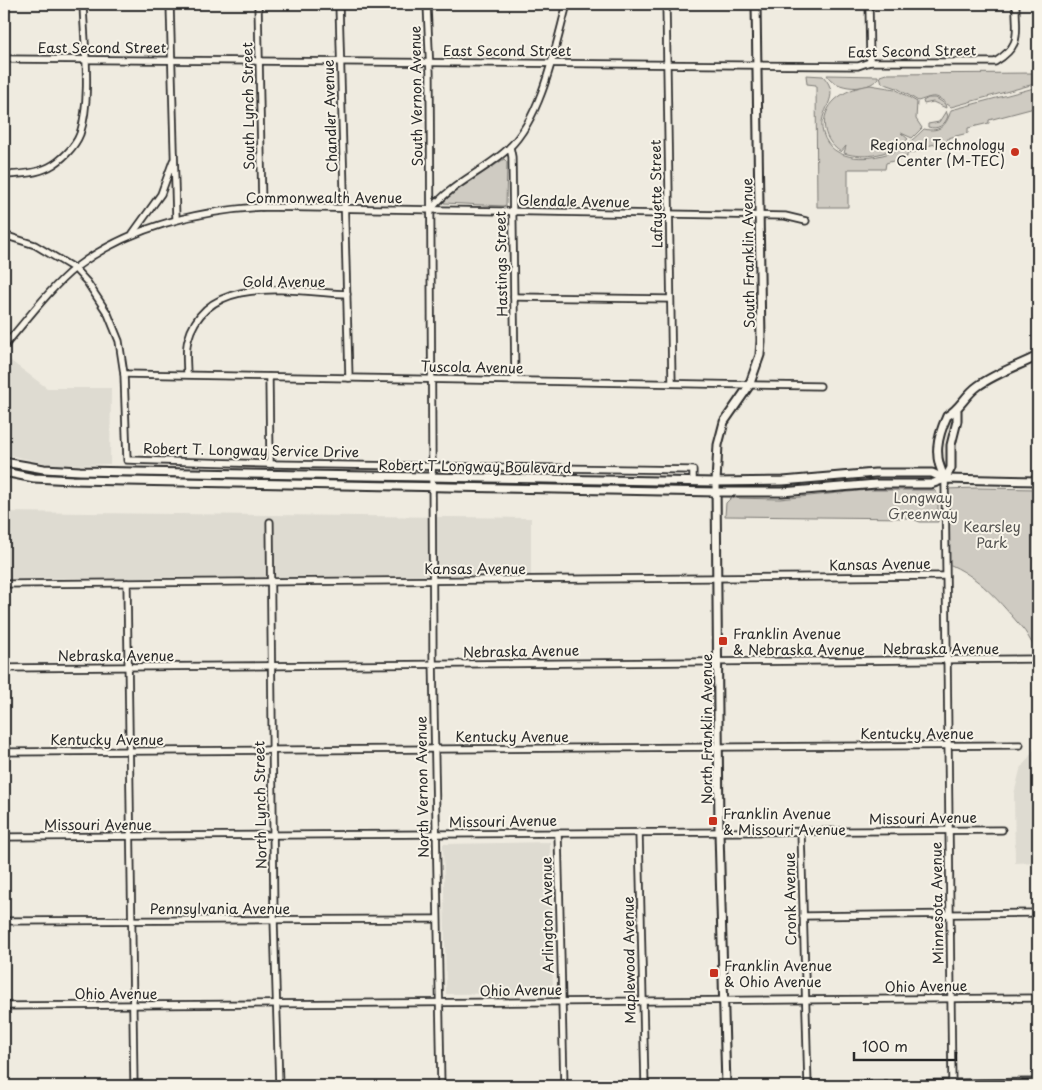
<svg xmlns="http://www.w3.org/2000/svg" width="1042" height="1090" viewBox="0 0 1042 1090" font-family="'Playpen Sans',sans-serif">
<style>
.built{fill:#dedbd1}
.green{fill:#cfcbc2;stroke:#7d7b76}
.lines{fill:none;stroke-linecap:round;stroke-linejoin:round}
.minor-casing{stroke:#2b2b2b;stroke-width:9}
.tertiary-casing{stroke:#2b2b2b;stroke-width:11}
.minor{stroke:#f7f3e8;stroke-width:5.5}
.tertiary{stroke:#f7f3e8;stroke-width:7}
.poi-dot{fill:#c8321e;stroke:#f7f3e8;stroke-width:2}
.labels{text-anchor:middle;dominant-baseline:central;stroke-width:4;stroke-linejoin:round;paint-order:stroke}
.street-label{font-size:14px;fill:#2b2b2b;stroke:#f7f3e8}
.poi-label{font-size:14px;fill:#2b2b2b;stroke:#f7f3e8;text-anchor:start}
.park-label{font-size:14px;fill:#545351;stroke:#f7f3e8}
</style>
<rect width="100%" height="100%" fill="#efebe0"/>
<filter id="ink" filterUnits="userSpaceOnUse"><feTurbulence type="fractalNoise" baseFrequency=".02" numOctaves="2"/><feDisplacementMap in="SourceGraphic" scale="10" xChannelSelector="R" yChannelSelector="G"/><feConvolveMatrix kernelMatrix="1 2 1 2 8 2 1 2 1" color-interpolation-filters="sRGB"/></filter>
<g filter="url(#ink)">
<g class="built">
<path d="M4,356L47,388H111L110,464L54,465L4,454Z"/>
<path d="M4,512L531,518V575L4,579Z"/>
<path d="M1038,691V862L1015,863L1014,794L1020,770L1038,744Z"/>
<path d="M550,842L553,993L446,994L443,844Z"/>
</g>
<g class="green">
<path d="M1038,73V83L951,107C934,94 937,95 918,101L897,88L882,83L880,76L886,74Z"/>
<path d="M806,75L823,76C844,99 816,109 823,133C832,164 873,161 897,150C907,145 916,137 924,129C941,133 947,124 951,110L1038,87V107L989,120V123L968,128V133L948,138V141L927,146V149L907,154V157L886,163L885,169H848V207H817L816,85L807,84Z"/>
<path d="M827,75L878,76V78C869,92 835,90 827,75Z"/>
<path d="M870,85L895,89L917,102L916,119L922,128L912,138L901,133L908,139C891,154 866,160 844,153L846,146L841,152C820,139 818,111 840,96C848,90 859,87 870,85Z"/>
<path d="M928,98H936L945,104L946,108L933,102L924,104L923,101Z"/>
<path d="M946,111L948,116C945,125 938,130 928,127V124L939,122Z"/>
<path d="M504,159L507,162L506,205L503,206L444,203V200L449,196Z"/>
<path d="M977,488L1038,489V651C1031,644 1029,636 1023,629C1001,603 978,575 946,563L945,489Z"/>
<path d="M868,490H934L938,495V522H920L910,518L725,516L726,503L731,498L780,499Z"/>
</g>
<g class="lines">
<defs>
<g id="minor">
<path d="M170,4L176,219"/>
<path d="M258,4L262,207"/>
<path d="M339,4L349,378"/>
<path d="M427,4L430,73L433,657L441,1086"/>
<path d="M666,4L672,383"/>
<path d="M869,4L870,62"/>
<path d="M4,59L858,66L870,62H995C1024,44 1015,32 1016,4"/>
<path d="M510,147L512,157L515,380"/>
<path d="M4,175C19,174 35,174 49,167C61,161 75,147 80,134C92,97 84,43 83,4"/>
<path d="M431,210C450,184 485,171 509,148C542,116 555,48 567,4"/>
<path d="M133,233L161,194L173,161"/>
<path d="M4,235L35,245L75,269L87,282L108,314L119,341L124,374L127,460L270,464L693,470V481"/>
<path d="M514,297L670,299"/>
<path d="M5,345C25,322 52,286 75,268C129,227 195,211 262,207L785,216L806,221"/>
<path d="M124,374L820,386"/>
<path d="M187,374C187,363 185,351 188,340C206,272 295,292 347,294"/>
<path d="M269,377L270,464"/>
<path d="M945,479L952,1086"/>
<path d="M270,522L274,920L279,1086"/>
<path d="M127,583L134,1086"/>
<path d="M4,584L946,576"/>
<path d="M4,668L1038,659"/>
<path d="M4,752L1020,745"/>
<path d="M639,832L645,1086"/>
<path d="M801,832L808,1086"/>
<path d="M558,833L564,1086"/>
<path d="M4,837L1002,830"/>
<path d="M803,916L1038,913"/>
<path d="M4,921L437,919"/>
<path d="M4,1006L1038,998"/>
<path d="M808,1085L1038,1082"/>
<path d="M466,1086L520,1085"/>
</g>
<g id="tertiary">
<path d="M4,462L44,469L80,471L716,482L783,481L875,473H932L945,479"/>
<path d="M4,472L34,478L73,480L717,492H782L876,484H931L945,479L1038,481"/>
<path d="M945,478C933,457 937,438 947,416C960,409 965,395 978,386C996,373 1018,366 1038,356"/>
<path d="M945,479L951,468V445L957,421V411"/>
<path d="M726,1086L719,832L716,482L718,445L724,422L749,386L760,355L761,341L756,4"/>
</g>
</defs>
<use href="#minor" class="minor-casing"/>
<use href="#tertiary" class="tertiary-casing"/>
<use href="#minor" class="minor"/>
<use href="#tertiary" class="tertiary"/>
</g>
</g>
<g class="poi-dot">
<circle cx="1015" cy="152" r="5"/>
<rect x="718" y="636" width="10" height="10" rx="2.5"/>
<rect x="708" y="816" width="10" height="10" rx="2.5"/>
<rect x="709" y="968" width="10" height="10" rx="2.5"/>
</g>
<g class="labels">
<g class="street-label">
<text x="102" y="47">East Second Street</text>
<text x="507" y="50">East Second Street</text>
<text transform="translate(912 51) rotate(-1)">East Second Street</text>
<text transform="translate(416 96) rotate(-91)">South Vernon Avenue</text>
<text transform="translate(248 106) rotate(-91)">South Lynch Street</text>
<text transform="translate(330 116) rotate(-92)">Chandler Avenue</text>
<text transform="translate(656 194) rotate(-91)">Lafayette Street</text>
<text x="324" y="197">Commonwealth Avenue</text>
<text transform="translate(574 201) rotate(1)">Glendale Avenue</text>
<text transform="translate(748 253) rotate(-91)">South Franklin Avenue</text>
<text transform="translate(501 264) rotate(-91)">Hastings Street</text>
<text x="284" y="281">Gold Avenue</text>
<text transform="translate(472 367) rotate(1)">Tuscola Avenue</text>
<text transform="translate(251 450) rotate(1)">Robert T. Longway Service Drive</text>
<text transform="translate(475 466) rotate(1)">Robert T Longway Boulevard</text>
<text transform="translate(880 564) rotate(-1)">Kansas Avenue</text>
<text x="475" y="568">Kansas Avenue</text>
<text x="941" y="648">Nebraska Avenue</text>
<text transform="translate(521 651) rotate(-1)">Nebraska Avenue</text>
<text x="116" y="655">Nebraska Avenue</text>
<text transform="translate(706 729) rotate(-90)">North Franklin Avenue</text>
<text x="917" y="733">Kentucky Avenue</text>
<text x="512" y="736">Kentucky Avenue</text>
<text x="107" y="739">Kentucky Avenue</text>
<text transform="translate(422 787) rotate(-91)">North Vernon Avenue</text>
<text transform="translate(260 805) rotate(-91)">North Lynch Street</text>
<text transform="translate(923 818) rotate(-1)">Missouri Avenue</text>
<text transform="translate(503 821) rotate(-1)">Missouri Avenue</text>
<text x="98" y="824">Missouri Avenue</text>
<text transform="translate(790 899) rotate(-91)">Cronk Avenue</text>
<text transform="translate(937 903) rotate(-91)">Minnesota Avenue</text>
<text x="220" y="908">Pennsylvania Avenue</text>
<text transform="translate(547 915) rotate(-91)">Arlington Avenue</text>
<text transform="translate(629 960) rotate(-91)">Maplewood Avenue</text>
<text transform="translate(926 986) rotate(-1)">Ohio Avenue</text>
<text transform="translate(521 990) rotate(-1)">Ohio Avenue</text>
<text x="116" y="993">Ohio Avenue</text>
</g>
<g class="poi-label">
<text x="1005" y="144" text-anchor="end">Regional Technology<tspan x="1005" dy="16">Center (M-TEC)</tspan></text>
<text x="733" y="633">Franklin Avenue<tspan x="733" dy="16">&amp; Nebraska Avenue</tspan></text>
<text x="723" y="813">Franklin Avenue<tspan x="723" dy="16">&amp; Missouri Avenue</tspan></text>
<text x="724" y="965">Franklin Avenue<tspan x="724" dy="16">&amp; Ohio Avenue</tspan></text>
</g>
<g class="park-label">
<text x="923" y="497">Longway<tspan x="923" dy="16">Greenway</tspan></text>
<text x="992" y="526">Kearsley<tspan x="992" dy="16">Park</tspan></text>
</g>
</g>
<rect width="1042" height="1090" fill="none" stroke="#f7f3e8" stroke-width="20"/>
<rect x="10" y="10" width="1022" height="1070" fill="none" stroke="#2b2b2b" stroke-width="2" filter="url(#ink)"/>
<path d="M854 1052v8h102v-8" fill="none" stroke="#2b2b2b" stroke-width="2.5"/>
<text x="862" y="1052" font-size="15" fill="#2b2b2b" stroke="#f7f3e8" stroke-width="4" paint-order="stroke">100 m</text>
</svg>
